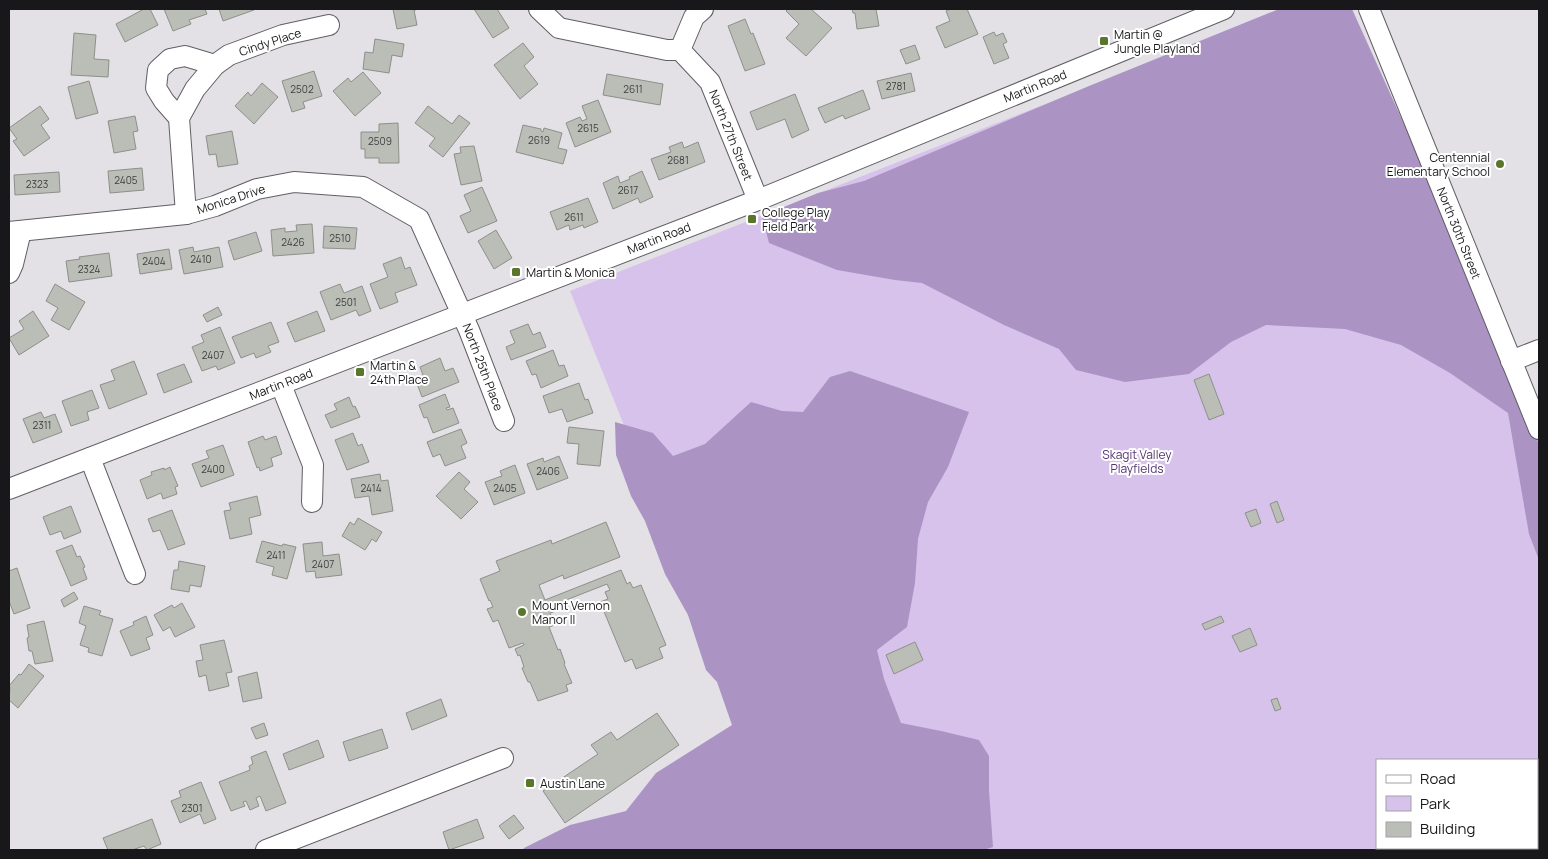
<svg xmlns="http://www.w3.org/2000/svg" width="1548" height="859" viewBox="0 0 1548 859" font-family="Manrope,sans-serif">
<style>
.green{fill:#d7c2ec}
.forest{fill:#ab93c4}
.building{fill:#bbbdb7;stroke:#8d908a}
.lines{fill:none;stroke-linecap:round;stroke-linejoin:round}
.minor-casing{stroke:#615e64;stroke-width:22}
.minor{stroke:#fff;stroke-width:20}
.poi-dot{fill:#59772c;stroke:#fff;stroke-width:2}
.labels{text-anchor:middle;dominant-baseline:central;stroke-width:4;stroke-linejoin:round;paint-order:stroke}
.number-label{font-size:10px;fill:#414040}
.poi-label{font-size:12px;fill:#181719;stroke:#fff;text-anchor:start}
.street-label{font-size:12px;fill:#181719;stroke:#fff}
.park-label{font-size:12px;fill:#543470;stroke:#fff}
</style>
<rect width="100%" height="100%" fill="#e3e0e6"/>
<path class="green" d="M1287,9H1349L1539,482V788L1537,789V760H1377V848L1382,850H795L570,291Z"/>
<g class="forest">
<path d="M1279,9H1352L1511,361L1539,445V560L1529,534L1508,413L1450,373L1401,345L1345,329L1266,325L1231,342L1189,374L1125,382L1076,370L1059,349L1004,325L922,283L895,280L837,270L769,243L762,216L818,193L864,181L1089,86Z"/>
<path d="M850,371L969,412L948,467L928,502L918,539L915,583L907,627L877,650L884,679L901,723L941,731L979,740L989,756V791L993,847L983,850H523L524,848L570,825L626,811L656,773L732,725L717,682L706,670L688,615L665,574L645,521L631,496L616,455L615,422L653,433L673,456L705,444L751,402L782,411L803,412L830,377Z"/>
</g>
<g class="building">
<path d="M144,9H150L158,25L125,42L116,24Z"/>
<path d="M164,9H205L207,14L189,20L191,24L173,31Z"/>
<path d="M219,9H254V10L223,21Z"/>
<path d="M393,9H416V10H414L417,25L397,29Z"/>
<path d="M474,9H497L509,28L493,38Z"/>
<path d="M788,9H811L832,28L806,56L786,38L799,24L786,11Z"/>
<path d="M852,9H876L879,26L857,29L855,13H853Z"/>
<path d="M950,9H967L978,34L945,48L936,27L950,21L946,11Z"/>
<path d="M745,19L751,34L753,33L765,64L745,71L728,26Z"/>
<path d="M994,32L996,36L1003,33L1007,42L1003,44L1009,58L994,64L983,37Z"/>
<path d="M74,33L96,35L94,59L109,60L108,77L71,75Z"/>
<path d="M375,39L404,44L402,57L392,55L389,73L363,69L365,52L373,53Z"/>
<path d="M523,43L534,57L524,66L538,84L520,99L494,65Z"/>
<path d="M915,45L920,59L906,64L900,50Z"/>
<path d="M314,71L322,96L303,102L305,108L292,112L282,81Z"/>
<path d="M363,72L381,93L355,116L333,91L348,78L351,82Z"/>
<path d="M911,73L915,91L882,99L877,81Z"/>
<path d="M607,74L663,84L660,105L603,95Z"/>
<path d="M89,81L98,113L76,119L68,87Z"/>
<path d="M262,83L278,97L254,124L235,106L248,92L251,96Z"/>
<path d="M863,90L870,109L845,119L843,115L825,123L818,108Z"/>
<path d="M795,94L809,130L792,138L785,119L757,130L750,112Z"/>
<path d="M598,100L611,132L575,147L566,123L580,117L582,121L587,119L582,106Z"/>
<path d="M40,106L49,119L41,125L50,138L24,156L13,141L17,139L9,128Z"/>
<path d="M428,106L452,124L459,115L470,123L443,157L429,146L435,138L415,123Z"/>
<path d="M135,116L138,131L133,132L136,149L114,153L108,121Z"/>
<path d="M398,123L399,163H379V158H365V149H361V132H379V124Z"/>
<path d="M523,125L541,129V131L543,132L544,128L562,133L558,148L567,150L563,164L516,152Z"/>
<path d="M232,131L238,164L218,167L216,154L209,155L206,136Z"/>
<path d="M682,142L684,148L698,142L705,162L659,180L651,159L671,152L669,147Z"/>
<path d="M474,146L482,181L461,185L454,154L461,153L460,147Z"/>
<path d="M142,168L144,190L110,193L108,171Z"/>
<path d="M642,171L653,197L640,203L638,198L613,209L603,183L618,176L620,183L630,179L629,177Z"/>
<path d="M59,172L60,192L15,195L14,175Z"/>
<path d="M482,187L497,221L468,233L460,216L471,211L464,195Z"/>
<path d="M588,198L598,222L584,228L583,225L570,230L569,225L557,230L550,212Z"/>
<path d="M312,224L314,253L273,256L271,230L285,228V232L297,231L296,225Z"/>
<path d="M324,226L357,228L355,249L323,248Z"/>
<path d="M496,230L512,258L494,269L478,241Z"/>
<path d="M256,232L262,251L234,260L228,241Z"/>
<path d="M193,247L194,252L219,247L223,267L184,274L179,250Z"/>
<path d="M169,249L172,269L140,274L137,254Z"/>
<path d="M109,253L112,276L69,282L66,261L80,259L79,257Z"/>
<path d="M401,257L405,269L410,267L417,285L395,293L398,302L380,309L370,284L388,277L383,264Z"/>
<path d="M55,284L85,302L69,330L51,320L58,308L46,301Z"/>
<path d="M340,284L344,293L362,286L371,311L359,316L356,310L331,320L320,292Z"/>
<path d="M218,307L222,315L207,322L203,315Z"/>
<path d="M33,311L49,336L19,355L9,338L24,329L19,321Z"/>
<path d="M317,311L325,331L295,342L287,323Z"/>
<path d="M271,322L279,342L268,346L271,352L256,358L254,353L241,358L232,337Z"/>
<path d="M528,324L533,335L540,332L546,347L511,360L506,347L515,343L510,331Z"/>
<path d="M220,327L235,363L218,370L216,366L202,371L192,347L204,342L201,335Z"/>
<path d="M553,350L559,366L564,365L568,376L541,388L536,374L532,375L526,361Z"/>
<path d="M440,358L445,371L453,368L459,382L422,397L416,381L424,378L420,367Z"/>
<path d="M134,361L147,394L109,409L100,385L115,380L111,370Z"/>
<path d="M184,364L192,382L164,393L157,374Z"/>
<path d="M1209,374L1224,414L1209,420L1194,380Z"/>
<path d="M579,383L585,400L588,399L593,413L567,422L562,409L549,413L543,396Z"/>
<path d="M92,390L99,408L87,412L89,420L71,426L62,401Z"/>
<path d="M445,394L450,407L446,408L447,410L453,408L459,423L433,433L427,417L424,418L419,405Z"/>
<path d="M349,397L353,407L355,406L360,417L331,428L325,415L337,410L334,404Z"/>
<path d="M41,412L44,418L55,414L62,432L33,443L23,419Z"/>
<path d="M569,427L604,431L600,466L577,464L579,444L567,443Z"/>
<path d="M461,429L467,443L461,446L466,458L445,466L440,454L433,457L427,442Z"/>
<path d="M353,433L358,446L362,444L369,462L347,470L335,440Z"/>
<path d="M263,436L265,440L276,436L282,454L271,458L273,466L260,471L259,467L257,468L248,442Z"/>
<path d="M223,445L234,475L201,487L192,464L209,458L206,451Z"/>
<path d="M559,456L568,478L537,490L527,464L543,458L544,462Z"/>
<path d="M515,465L525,493L494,505L485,482L502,476L500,471Z"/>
<path d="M170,467L178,486L175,487L177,494L163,499L161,493L147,499L140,480L152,475L151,472L164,468V470Z"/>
<path d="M459,472L470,482L464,489L478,502L461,519L436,496Z"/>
<path d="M380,474L381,481L388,480L393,511L372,515L369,496L355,498L351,479Z"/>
<path d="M257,496L261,515L249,518L252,534L230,539L224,511L231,510L229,503Z"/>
<path d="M1277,501L1284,520L1277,523L1270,504Z"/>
<path d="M71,506L81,532L64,539L61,531L50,535L43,517Z"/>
<path d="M1256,509L1261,523L1251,527L1245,513Z"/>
<path d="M172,510L185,544L168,550L160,530L153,532L148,519Z"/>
<path d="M358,518L382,532L376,542L372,539L365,550L342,536L350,522L354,525Z"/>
<path d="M606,522L620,557L564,579L563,575L539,585L545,600L621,570L627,584L630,582L633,588L641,585L666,645L659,648L663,658L636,669L632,659L625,662L600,602L608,599L605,592L610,590L607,584L556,604L559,610L550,613L555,625L549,627L558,650L560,649L565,663L564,664L572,683L566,685L568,691L538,701L530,682H528L522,668L524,667L520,655L518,656L515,649L524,645L523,643L509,648L498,620L493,622L487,609L493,607L490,600L489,601L480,579L500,571L496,561L551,540L552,544Z"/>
<path d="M262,541L282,546L283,544L296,547L287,579L272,575L274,567L256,562Z"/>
<path d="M322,542L323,556L339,554L342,575L316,578L315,571L306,572L303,544Z"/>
<path d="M72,545L77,557L80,556L85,567L83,568L87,579L71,586L56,551Z"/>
<path d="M179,561L205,566L201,587L190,585L189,592L171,589L174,570H178Z"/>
<path d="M17,568L30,608L14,614L9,601V571Z"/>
<path d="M74,592L78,599L64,607L61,600Z"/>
<path d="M182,603L195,627L175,637L170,627L163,631L154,615L172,605L174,608Z"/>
<path d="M84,606L101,611L99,615L113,619L102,656L88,652L89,648L80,645L86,626L79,623Z"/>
<path d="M146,616L153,635L146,638L150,649L131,656L120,631L134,625L133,622Z"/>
<path d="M1221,616L1224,622L1205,630L1202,624Z"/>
<path d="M44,621L53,661L35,664L32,651H29L27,638L29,637L27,625Z"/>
<path d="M1250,628L1257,645L1240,652L1232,636Z"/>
<path d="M224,640L232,672L226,673L229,686L209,691L206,675L199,677L196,661L203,660L200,645Z"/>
<path d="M915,642L923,660L894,674L886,655Z"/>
<path d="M29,664L44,676L18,708L9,700L10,687L9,686L19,674L21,675Z"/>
<path d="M257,672L262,698L243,702L238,677Z"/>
<path d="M1277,698L1281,709L1275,711L1271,700Z"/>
<path d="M441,699L447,716L412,730L406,713Z"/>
<path d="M657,713L679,745L565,823L543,791L598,754L591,745L611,732L617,740Z"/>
<path d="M264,723L268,735L256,739L251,728Z"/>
<path d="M382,729L388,748L349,761L343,742Z"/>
<path d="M318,740L324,757L289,770L283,754Z"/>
<path d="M266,751L286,803L266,811L260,796L256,798L259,806L250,810L246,801L243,802L245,806L231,811L219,782L250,770L249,766L253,764L251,757Z"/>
<path d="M201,782L216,819L204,824L200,814L180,823L171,801L181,797L179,791Z"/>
<path d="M514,815L524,828L509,839L499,826Z"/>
<path d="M152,819L161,844L147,850L144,846L132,850H108L103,838Z"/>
<path d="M477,819L484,838L449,850L443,832Z"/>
</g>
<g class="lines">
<defs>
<g id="minor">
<path d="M539,9L559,28L667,50H680L694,17L703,9"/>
<path d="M1369,9L1539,429"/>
<path d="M680,50L710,82L758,200"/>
<path d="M179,118L164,101L156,88L158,70L170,59L185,56L215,65"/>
<path d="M186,214L179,118L195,89L215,65L229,55L283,35L329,25"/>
<path d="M9,232L186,214L215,206L257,189L294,182L363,187L419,219L469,330L504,421"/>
<path d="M9,273L13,264L21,231"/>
<path d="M1511,361L1539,350"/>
<path d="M281,385L313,465L312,502"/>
<path d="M90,458L135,574"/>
<path d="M9,489L758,200L1224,9"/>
<path d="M266,850L503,758"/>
</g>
</defs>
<use href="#minor" class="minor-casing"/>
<use href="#minor" class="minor"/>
</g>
<g class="poi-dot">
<rect x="1099" y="36" width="10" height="10" rx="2.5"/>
<circle cx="1500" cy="164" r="5"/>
<rect x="747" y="214" width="10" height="10" rx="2.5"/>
<rect x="511" y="267" width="10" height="10" rx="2.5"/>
<rect x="355" y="367" width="10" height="10" rx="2.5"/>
<circle cx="522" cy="612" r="5"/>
<rect x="525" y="778" width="10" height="10" rx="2.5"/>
</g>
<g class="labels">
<g class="number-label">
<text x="896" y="86">2781</text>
<text x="302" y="89">2502</text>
<text x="633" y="89">2611</text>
<text x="588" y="128">2615</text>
<text x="539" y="140">2619</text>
<text x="380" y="141">2509</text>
<text x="678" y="160">2681</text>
<text x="126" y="180">2405</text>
<text x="37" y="184">2323</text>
<text x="628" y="190">2617</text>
<text x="574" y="217">2611</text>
<text x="340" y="238">2510</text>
<text x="293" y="242">2426</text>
<text x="201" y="259">2410</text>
<text x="154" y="261">2404</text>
<text x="89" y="269">2324</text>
<text x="346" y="302">2501</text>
<text x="213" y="355">2407</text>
<text x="42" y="425">2311</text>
<text x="213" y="469">2400</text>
<text x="548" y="471">2406</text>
<text x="371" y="488">2414</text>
<text x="505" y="488">2405</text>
<text x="276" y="555">2411</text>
<text x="323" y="564">2407</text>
<text x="192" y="808">2301</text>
</g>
<g class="poi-label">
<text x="1114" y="34">Martin @<tspan x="1114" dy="14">Jungle Playland</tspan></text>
<text x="1490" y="157" text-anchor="end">Centennial<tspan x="1490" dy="14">Elementary School</tspan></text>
<text x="762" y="212">College Play<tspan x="762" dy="14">Field Park</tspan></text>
<text x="526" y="272">Martin &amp; Monica</text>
<text x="370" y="365">Martin &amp;<tspan x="370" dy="14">24th Place</tspan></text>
<text x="532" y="605">Mount Vernon<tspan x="532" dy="14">Manor II</tspan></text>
<text x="540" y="783">Austin Lane</text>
</g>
<g class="street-label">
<text transform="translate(270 42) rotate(-18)">Cindy Place</text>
<text transform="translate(1035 86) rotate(-22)">Martin Road</text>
<text transform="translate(731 135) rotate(68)">North 27th Street</text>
<text transform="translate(231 199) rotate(-18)">Monica Drive</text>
<text transform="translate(1459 233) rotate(68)">North 30th Street</text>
<text transform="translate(659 238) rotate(-21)">Martin Road</text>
<text transform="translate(483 367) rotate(69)">North 25th Place</text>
<text transform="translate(281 384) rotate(-21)">Martin Road</text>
</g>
<g class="park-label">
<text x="1137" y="454">Skagit Valley<tspan x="1137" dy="14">Playfields</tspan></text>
</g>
</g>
<rect width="1548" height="859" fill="none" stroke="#181719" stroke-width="20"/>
<rect x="1376" y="759" width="162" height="90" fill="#ffffff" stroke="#a3a2a3"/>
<rect x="1386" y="775" width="25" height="8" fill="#ffffff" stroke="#a3a2a3"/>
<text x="1420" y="784" font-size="15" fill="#181719">Road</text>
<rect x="1386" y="796" width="25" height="15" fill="#d7c2ec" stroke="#a3a2a3"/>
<text x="1420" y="809" font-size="15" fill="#181719">Park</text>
<rect x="1386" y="822" width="25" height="15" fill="#bbbdb7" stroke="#a3a2a3"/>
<text x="1420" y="834" font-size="15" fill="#181719">Building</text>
</svg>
